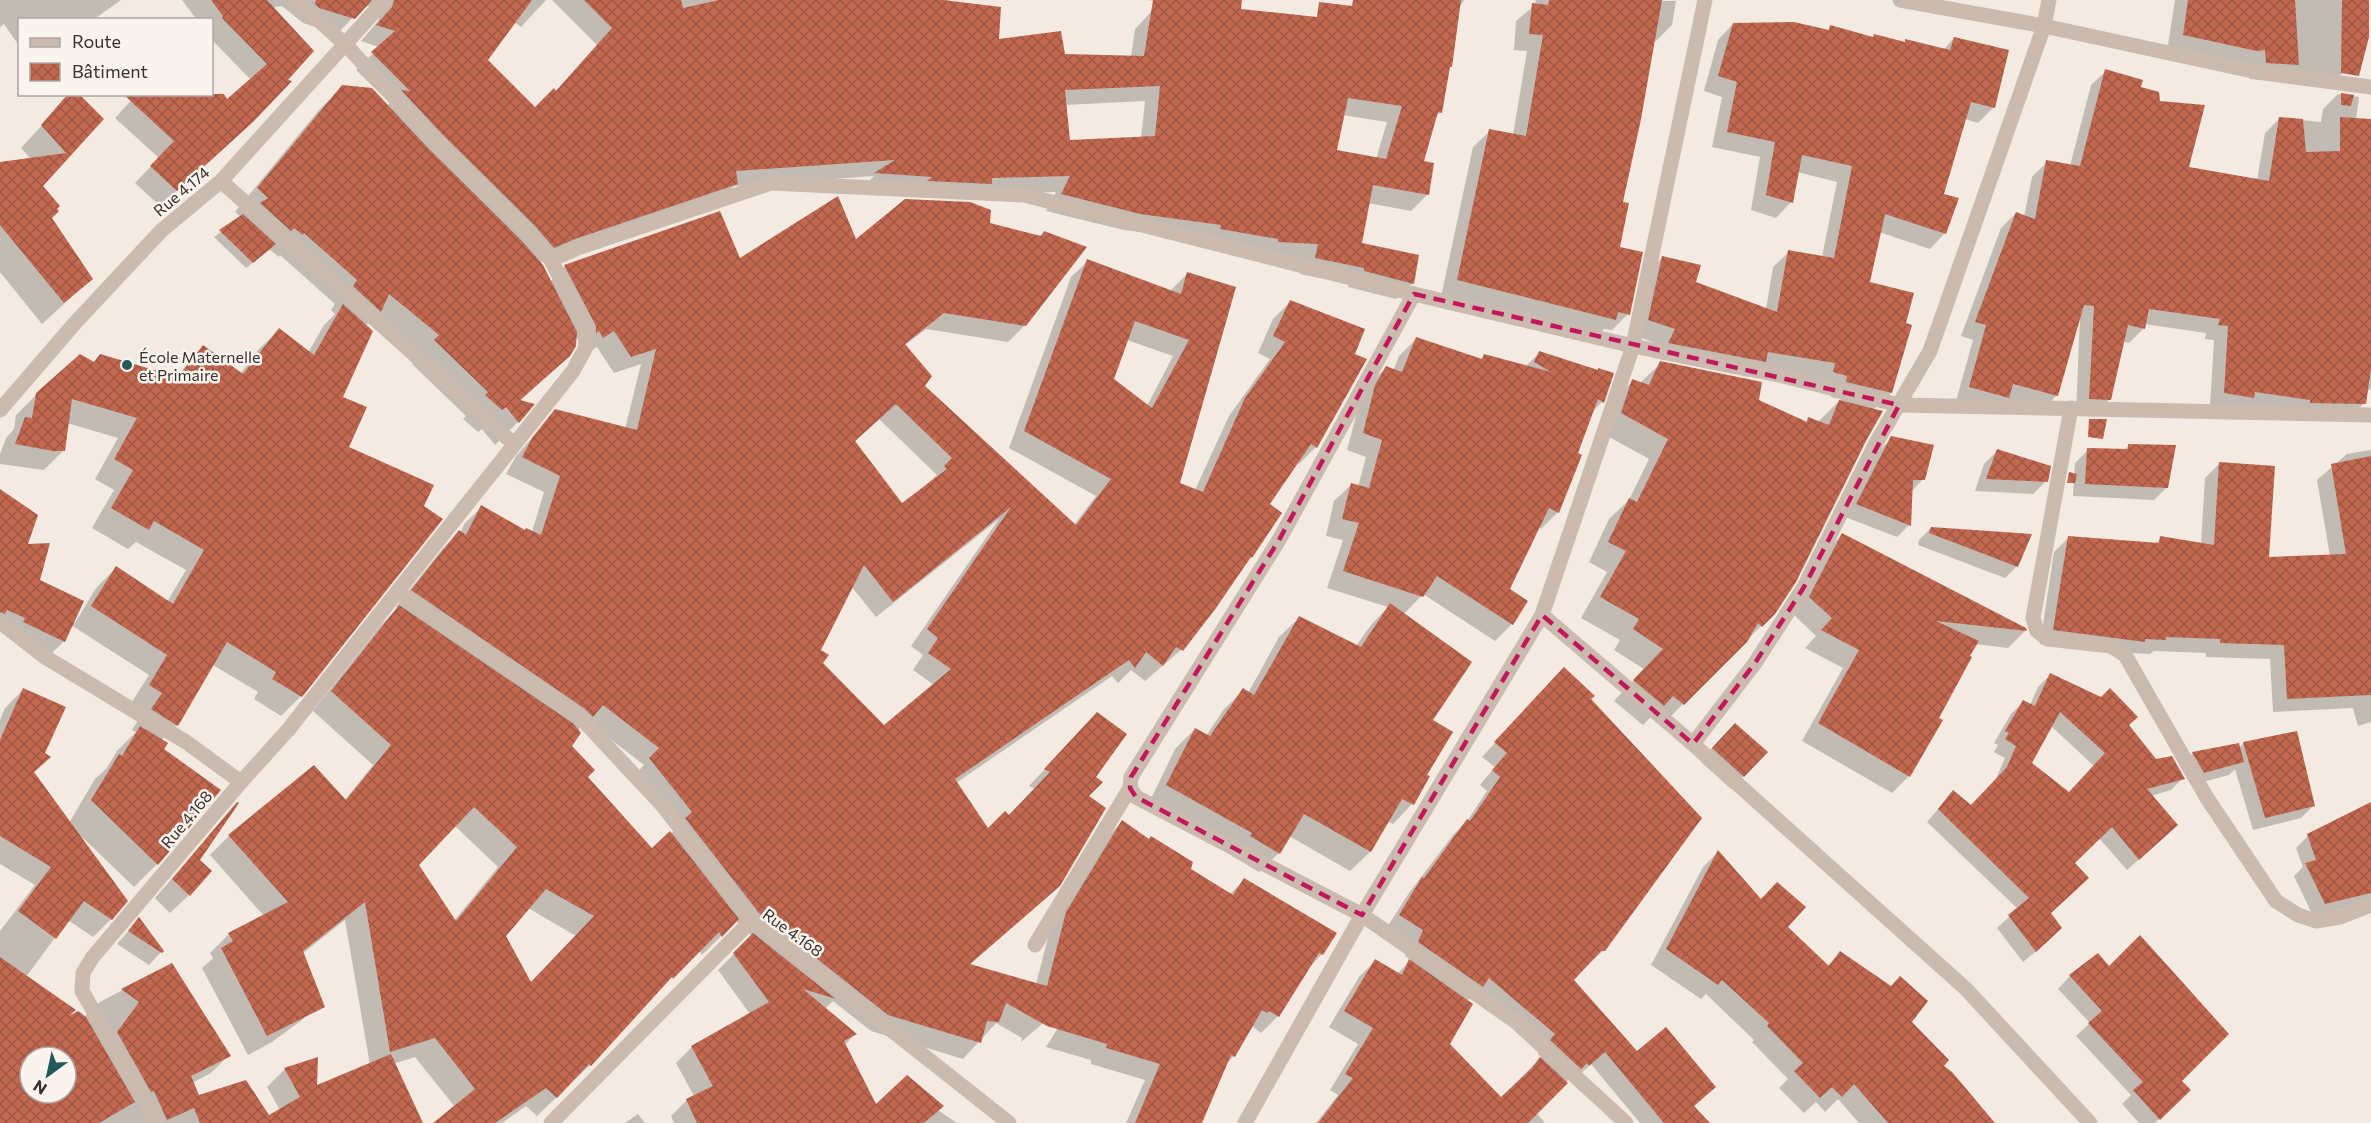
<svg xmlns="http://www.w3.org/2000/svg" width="2371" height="1123" viewBox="0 0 2371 1123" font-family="Commissioner,sans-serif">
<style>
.shadow{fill:#0003;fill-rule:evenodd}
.building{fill:url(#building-cross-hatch);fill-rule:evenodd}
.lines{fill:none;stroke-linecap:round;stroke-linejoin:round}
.street{stroke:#cbbaae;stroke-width:15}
.marked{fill:none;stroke:#c2185b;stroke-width:4.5;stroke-dasharray:12 8;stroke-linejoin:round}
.poi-dot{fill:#225a5b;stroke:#faf4ef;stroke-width:2}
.labels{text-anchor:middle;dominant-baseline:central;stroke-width:5;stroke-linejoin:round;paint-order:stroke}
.street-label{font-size:16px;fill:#3a302c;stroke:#faf4ef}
.poi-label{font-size:16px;fill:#3a302c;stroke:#faf4ef;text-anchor:start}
</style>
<defs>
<pattern id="building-cross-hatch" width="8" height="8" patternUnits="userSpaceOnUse" patternTransform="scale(1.5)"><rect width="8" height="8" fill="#c26851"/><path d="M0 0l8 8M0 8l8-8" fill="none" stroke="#9f5643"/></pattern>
</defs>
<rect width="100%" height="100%" fill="#f3eae2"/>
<g class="shadow">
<path d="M0,0H121L93,20H20V47L4,24L0,27Z"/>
<path d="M182,0H546L521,27L514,22L486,60L535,109L555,92L597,45L552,0H948L947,5L997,41L1064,56L1131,57L1135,29L1151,12L1158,1L1146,0H1240L1239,10L1410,27L1417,0H1464L1459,8L1441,112L1434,118L1422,162L1432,164L1427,195L1411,211L1368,203L1361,244L1413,283L1396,299L1348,287L1349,284L1300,274L1303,260L1206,240L1124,230L1046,211L1056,192L980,194L861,189L874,176L734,186L720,200L557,255L539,263L550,282L565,266L740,260L989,224L1039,237L1044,232L1025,325L1008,342L926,329L904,346L923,387L1074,525L1096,496L1009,448L1071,277L1088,261L1170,291L1187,274L1234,288L1178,484L1195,490L1229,416L1270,359L1258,353L1273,319L1290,302L1353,355L1365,360L1316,447L1299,464L1297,462L1268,505L1181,650L1145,681L1131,670L1118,683L1112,676L956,783L988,830L1009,816L1035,789L1029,786L1081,731L1094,777L1041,902L969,965L1036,984L1050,930L1106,838L1122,822L1190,870L1229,895L1244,880L1322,954L1308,969L1278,1016L1261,1033L1252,1026L1234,1056L1224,1066L1200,1123H1126L1145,1080L1091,1064V1060L1046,1047L1082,990L1021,1042L1022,1038L996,1023L963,1059L871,1031L833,1001L825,1009L855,1034L845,1045L875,1107L938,1110L957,1123H674L671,1116L687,1100L694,1096L676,1063L692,1047L750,1014L718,970L752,936L736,921L702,955L699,950L652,996L590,1065L537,1116L526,1106L502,1123H435L455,1107L415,1057L371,1071L345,920L302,954L321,1001L302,1020L272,1042L248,1055L202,968L213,958L210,953L229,934L264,916L210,855L229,836L344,801L373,765L313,711L380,626L398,608L396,607L443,548L460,533L465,523L482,507L525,531L532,532L544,492L506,474L516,456L556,411L625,429L641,364L614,373L597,347L586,354L575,334L569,356L520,401L518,422L495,445L482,429L478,432L463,419L466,416L412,364L417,359L371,321L365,326L341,398L347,448L301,696L281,716L254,699L258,692L213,665L177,725L161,740L157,864L134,887L80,835L111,919L93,937L68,920L26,977L64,1021L81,1012L84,1017L100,1002L171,964L229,1055L211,1073L192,1083L198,1097L268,1117L280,1110L267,1087L285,1069L316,1087L359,1123H0V931L35,885L0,864V720L5,708L23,690L44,754L49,757L33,773L69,823L95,779L107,768L117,751L136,732L132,730L143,713L130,705L149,675L71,625L64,641L52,653L0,624V491L26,545L38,581L75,623L96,588L116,568L167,602L186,570L136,542L128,549L92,528L114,490L95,479L118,438L67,423L64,450L44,470L0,464V454L6,438L14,429L16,415L37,394L93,363L175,378L203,347L240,374L259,349L279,330L308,353L324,325L335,314L331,310L335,304L280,255L279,257L270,250L266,252L246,268L214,237L241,217L235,212L319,110L342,87L387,106L390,103L356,70L379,47L361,41L379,20L378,13L370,6L362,8L337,34L303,23L282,6L275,7L273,9L312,51L235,138L160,206L135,183L159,158L115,118L137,94L211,102L221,93L227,101L251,80L212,40V20H197ZM1145,101L1141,138L1068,141L1065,105ZM1342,115L1387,122L1376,159L1335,151ZM1127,340L1173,356L1147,406L1112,379ZM879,419L937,475L902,506L854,442ZM999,519L911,646L923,655L913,670L934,685L884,727L821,663L819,651L851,586L876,617ZM587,721L644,765L634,776L676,829L652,850L587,777L570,746L577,731ZM454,825L498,867L454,921L417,865ZM528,908L576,936L530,984L504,936ZM30,1057H66V1093H30Z"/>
<path d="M1536,0L1676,1L1672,25L1655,42L1653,41L1621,203L1618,248L1628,314L1612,330L1604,329L1598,336L1441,297L1473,147L1490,131L1513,135L1527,51L1514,50L1516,21L1535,5Z"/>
<path d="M2175,0H2368L2346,71L2337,77L2311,83L2250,79L2249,66L2167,51Z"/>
<path d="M1733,24L1814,28L1943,50L1954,38L1994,107L1978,123L1965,119L1943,194L1945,233L1930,249L1879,232L1868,283L1891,393L1873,410L1774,613L1663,724L1653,715L1643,725L1614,701L1644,669L1614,650L1620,640L1581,618L1607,572L1589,562L1609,519L1629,500L1649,459L1602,433L1612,401L1633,381L1640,383L1661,363L1757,401L1805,423L1808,419L1818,422L1841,399L1831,397L1833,392L1758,368L1749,377L1654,358L1660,345L1634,335L1647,273L1662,258L1694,283L1766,309L1773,267L1789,252L1822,257L1837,182L1797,172L1791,202L1776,218L1751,210L1760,157L1712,147L1722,97L1704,91L1718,40Z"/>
<path d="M2106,71L2139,88L2158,103L2187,168L2257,180L2265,133L2280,118L2321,122L2323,109L2338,94L2359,97L2355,128L2371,130V388L2365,394L2364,403L2349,418L2210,407L2214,340L2205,339L2206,333L2144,324L2143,329L2129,343L2122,341L2110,399L2095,414L2076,413L2080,317L2057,395L2042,410L2005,400L1993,411L1956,401L1973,340L1961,336L2001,228L2016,213L2024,217L2032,177L2047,162L2070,166L2091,85Z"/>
<path d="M69,96L102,119L41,186L50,218L91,279L42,324L0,272V162L31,159L21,148Z"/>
<path d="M1416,339L1480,360L1484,356L1525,367L1539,353L1602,402L1592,412L1558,512L1541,529L1538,527L1509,589L1512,624L1495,641L1423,594L1403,615L1431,721L1425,775L1412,804L1393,824L1387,821L1370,852L1350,871L1289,836L1279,853L1259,872L1232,856L1234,853L1148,805L1175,749L1195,729L1206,736L1224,709L1244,690L1248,693L1279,637L1299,618L1356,646L1371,625L1388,607L1327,588L1343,540L1326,536L1334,501L1351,485L1358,487L1366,457L1347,450L1359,404L1369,384L1386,368L1393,371L1399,356Z"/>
<path d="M1892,438L1923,479L1911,492L1909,525L1897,537L1845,517L1879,451Z"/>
<path d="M2129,445L2167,487L2154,500L2073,496L2075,463L2088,450L2123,451Z"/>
<path d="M2371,450V722L2358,726L2353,708L2273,712L2270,659L2206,657V653L2154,651L2150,654L2131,653L2129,655L2040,644L2054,552L2068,538L2155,544L2161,538L2201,544L2205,478L2220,463L2267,559L2330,556L2317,480L2347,454Z"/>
<path d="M1997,451L2046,481L2033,494L1975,491L1984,464Z"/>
<path d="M1931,528L2017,566L2005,578L1918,545L1919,540Z"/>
<path d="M1842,535L2025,631L2008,648L1975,644L1909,776L1892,793L1802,741L1843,668L1805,648L1816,636L1793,614L1825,552Z"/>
<path d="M2050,675L2127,726L2156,761L2183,778L2171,790L2151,796L2164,837L2127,870L2099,838L2073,863L2050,913L2049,940L2023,962L1997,928L2018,909L1927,822L1953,792L1970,807L1995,781L2005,758L1994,752L1998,745L1994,743L2011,714L2023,702L2030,705L2038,687ZM2051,726L2094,766L2069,794L2030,763Z"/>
<path d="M1551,683L1589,699L1604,950L1572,980L1637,1053L1714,1087L1693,1107L1708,1123H1640L1591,1064L1575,1079L1572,1076L1536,1112L1545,1123H1316L1338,1095L1330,1090L1358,1044L1329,1027L1359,977L1375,961L1397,974L1411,960L1405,956L1411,944L1386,929L1409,893L1453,835L1467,821L1487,791L1480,785L1495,767L1482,757ZM1476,992L1542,1048L1538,1054L1541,1057L1501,1099L1448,1044L1467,1001Z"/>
<path d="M1722,737L1766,752L1731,789L1700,761Z"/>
<path d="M2244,743L2314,805L2301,818L2253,830L2235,769L2229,775L2191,785L2180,766L2193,753L2238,744L2239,748Z"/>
<path d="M2371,804V901L2313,916L2294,876L2303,867L2296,848L2308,836Z"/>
<path d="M234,807L198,861L189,895L170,913L155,898Z"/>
<path d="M1718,852L1785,927L1827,966L1840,953L1910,1022L1941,1066L1993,1123H1859L1838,1099L1825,1112L1816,1102L1804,1113L1779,1088L1788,1079L1752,1042L1754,1040L1706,994L1701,999L1651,965L1703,867Z"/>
<path d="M139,919L162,951L149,965L117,944Z"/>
<path d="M2109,968L2180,1081L2189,1090L2155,1123H2139L2122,1104L2131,1095L2076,1036L2090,1023L2058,989L2070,976Z"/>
<path d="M638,1114L645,1123H625Z"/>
</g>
<g class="building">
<path d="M211,0H267L314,51L288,80L292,81L253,122L177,191L150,166L174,141L123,94H224L227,99L267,64L222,18L223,16Z"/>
<path d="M316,0H372L355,19L319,8L315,4Z"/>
<path d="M394,0H532L488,60L535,107L554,88L556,91L612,28L584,0H681L683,8L719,0H943L1001,7L999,39L1061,31L1065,54L1144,56L1153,0H1242L1241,9L1317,17L1319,2L1352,6L1353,0H1461L1452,67H1450L1442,113L1438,112L1424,161L1434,163L1429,195L1373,185L1362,243L1419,255L1414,284L1364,271V268L1315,258L1318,244L1278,242V239L1220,229L1221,225L1140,214L1061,194L1070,176L992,178V184L927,181L932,177L874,173L895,160L736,171L738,184L575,239L554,248L535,226L442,134L401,90L410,91L371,52L395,31L376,25L392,7ZM1160,86L1155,136L1070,140L1065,90ZM1348,98L1402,106L1386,159L1337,150Z"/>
<path d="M1549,0H1662L1641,119L1623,202L1629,203L1620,247L1643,252L1630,315L1618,312L1616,320L1457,280L1489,129L1526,136L1543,35L1529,34L1532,3L1548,5Z"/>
<path d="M2188,0H2295L2299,65L2266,63L2265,50L2257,51L2183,35Z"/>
<path d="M2342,0H2369V37L2359,76L2341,73Z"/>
<path d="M1794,22L1829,30L1830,25L1873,37L1874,34L1905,42V39L1950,50L1954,37L2009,50L1995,108L1971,102L1944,194L1959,198L1946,234L1885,214L1870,282L1914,293L1906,323L1912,325L1892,393L1846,382L1847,376L1833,372L1835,363L1768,352L1766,362L1668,343L1675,329L1648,320L1662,256L1701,265L1696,282L1777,312L1788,250L1834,258L1852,166L1802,155L1793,203L1766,195L1775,142L1727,132L1737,82L1718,76L1733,23Z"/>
<path d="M2105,69L2143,80L2141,87L2159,92L2160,101L2205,105L2189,167L2269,181L2279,117L2303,119L2306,152L2340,151V117L2371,119V369L2366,404L2310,403V400L2255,392L2254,398L2224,393L2228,326L2218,325L2220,319L2149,309L2145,329L2128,325L2111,400L2089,399L2094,306L2084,305L2058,396L2013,384L2009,398L1969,387L1986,325L1975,322L2016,212L2035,219L2046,160L2080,166Z"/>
<path d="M342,85L372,88L428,148L521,240L543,265L577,332L576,346L570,356L520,400L535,404L519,423L506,407L502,410L485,395L488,392L434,340L439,335L389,294L381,312L353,286L357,280L304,233L303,235L294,228L291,231L260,203L268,198L257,188Z"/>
<path d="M2341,93L2354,95L2351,106L2341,105Z"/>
<path d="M68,94H79L104,119L43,186L60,206L57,209L59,211L52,218L93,279L64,303L0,225V162L66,153L41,125Z"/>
<path d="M838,196L856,239L905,199L970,202L991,210L990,223L1041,236L1044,231L1087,247L1026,326L944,313L905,344L932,376L925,386L1076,525L1111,479L1024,431L1087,259L1181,294L1187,272L1236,287L1180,483L1203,492L1245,398L1285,342L1273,336L1290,300L1365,329L1355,354L1367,359L1317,448L1311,444L1270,504L1282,513L1252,558L1251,557L1216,608L1183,651L1176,647L1163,666L1146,652L1135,668L1129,660L955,779L988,828L1005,811L1009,815L1050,772L1044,769L1097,712L1127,734L1096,777L1103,782L1089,796L1106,808L1060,886L970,964L1047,986L1066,912L1122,820L1149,839L1151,836L1193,862L1191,869L1233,895L1244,878L1337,933L1323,955L1319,953L1279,1017L1269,1011L1267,1013L1262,1010L1235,1057L1231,1055L1202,1123H1135L1160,1064L1106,1048L1107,1044L1047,1026L1006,1003L999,1022L987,1021L981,1043L888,1015L759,913L685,818L692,812L649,758L659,748L603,705L593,717L585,709L411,590L459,530L466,535L481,505L525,530L526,528L541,535L560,476L522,457L532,438L555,409L637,430L656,349L631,357L614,331L603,338L599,331L596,333V326L564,265L720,211L740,258ZM1135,321L1189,340L1152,408L1114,379ZM896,404L952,458L944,466L947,469L902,503L855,441ZM1011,507L927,629L938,638L928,653L951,669L884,725L823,663L829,655L821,650L864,565L893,602Z"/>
<path d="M243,214L276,244L253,263L219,230Z"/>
<path d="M343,304L373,331L343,397L367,407L349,447L434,485L424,506L443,519L302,697L272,679L276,672L227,642L178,726L151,709L162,693L149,685L167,655L91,606L116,566L173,604L204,550L154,521L149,530L111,508L133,470L114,459L137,418L72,399L65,451H53L15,444L25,417L32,418L36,393L80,354L94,362L100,354L178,377L203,345L243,374L279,328L314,355Z"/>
<path d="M1416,337L1482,359L1484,354L1551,372L1534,362L1539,351L1598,370V368L1614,373L1604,403L1598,399L1578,453L1582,455L1559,513L1549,508L1510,589L1528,601L1513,625L1437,576L1423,597L1343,571L1359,523L1342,519L1351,483L1369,488L1382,440L1363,433L1375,385L1386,366L1402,372Z"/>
<path d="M1660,361L1762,382L1759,400L1807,422L1808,417L1829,425L1839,400L1883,411L1867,439L1796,582L1775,614L1762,627L1758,623L1747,642L1684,705L1673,696L1664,706L1633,680L1663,649L1633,629L1639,619L1600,597L1626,551L1608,542L1629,498L1637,502L1668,439L1621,413L1632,379L1649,385Z"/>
<path d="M2089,419H2107L2103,439L2088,437Z"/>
<path d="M1891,436L1934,445L1925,480H1913L1911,526L1856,504Z"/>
<path d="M2128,444L2176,445L2168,488L2085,484L2087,448L2128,449Z"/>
<path d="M1997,449L2051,466L2048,482L1986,479Z"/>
<path d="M2371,456V695L2287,699L2284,645L2220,643V639L2166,637V640L2145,639V642L2053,630L2068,536L2159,543L2160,536L2214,545L2219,462L2275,466L2269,557L2346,554L2331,464Z"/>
<path d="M2069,472L2077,474L2075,483H2067Z"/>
<path d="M0,489L38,515L28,544L50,543L40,580L84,601L65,642L23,622L25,618L7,610L5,614L0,612Z"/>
<path d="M1931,527L2032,534L2018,567L1929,533Z"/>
<path d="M1842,533L2026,628L2027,631L1936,621L1979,641L1970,656L1972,657L1939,718L1943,720L1910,777L1818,723L1859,650L1821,630L1832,618L1809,597Z"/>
<path d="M1390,603L1472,662L1433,720L1453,732L1427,775L1430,776L1414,805L1402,799L1371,852L1304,814L1280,854L1250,836L1252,833L1166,785L1195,728L1210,736L1243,688L1254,695L1299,616L1361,647Z"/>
<path d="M399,605L574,724L581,733L572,746L595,770L588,777L652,848L670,831L739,919L722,937L719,932L673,979L672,977L591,1066L589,1064L557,1098L546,1088L495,1123H433L475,1089L435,1038L390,1052L365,902L303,951L325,1007L267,1036L221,948L233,941L228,933L288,902L228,835L314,765L346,800L391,745L331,691ZM474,807L517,847L456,921L419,865ZM546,889L594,916L531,982L506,936Z"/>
<path d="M1564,667L1595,696L1591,699L1702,818L1605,951H1601L1574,980L1637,1051L1666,1027L1716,1087L1694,1106L1710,1123H1664L1605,1052L1589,1066L1587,1063L1581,1069L1550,1040L1555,1034L1489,978L1483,987L1418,942L1423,930L1399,915L1422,877L1424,878L1467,819L1470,821L1500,777L1492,770L1507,753L1494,742Z"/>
<path d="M2050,673L2101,697L2110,688L2138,717L2129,725L2156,759L2172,756L2185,779L2147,789L2178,825L2139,860L2112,827L2075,863L2089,878L2051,913L2062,928L2036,952L2008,915L2029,898L1938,809L1953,790L1971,805L2007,767L2016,746L2005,739L2009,733L2005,731L2023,700L2035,706ZM2060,712L2105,753L2069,792L2032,763Z"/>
<path d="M23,688L66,707L45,753L51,757L34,772L128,901L112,920L84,901L56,939L18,911L51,867L0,836V740Z"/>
<path d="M1735,723L1768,752L1744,777L1712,748Z"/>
<path d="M140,726L168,743L164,749L221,790L158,865L91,800L119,754L122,756Z"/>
<path d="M2297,731L2315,806L2265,818L2243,742Z"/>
<path d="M2239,743L2244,762L2204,773L2192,752Z"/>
<path d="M237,802L239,803L200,860L212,871L190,896L172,879Z"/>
<path d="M2371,802V893L2325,904L2305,863L2316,860L2307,834Z"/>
<path d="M1718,850L1761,899L1777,882L1806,907L1788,927L1829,966L1840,951L1891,986L1900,976L1928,1001L1912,1022L1949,1060L1944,1066L1952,1072L1995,1123H1888L1854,1084L1842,1097L1832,1087L1820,1098L1794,1071L1803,1063L1767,1026L1769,1023L1722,980L1718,985L1666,949Z"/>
<path d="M139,917L164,951L162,953L128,931Z"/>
<path d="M753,933L836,999L803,989L857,1034L844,1041L876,1104L907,1075L944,1106L924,1123H697L686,1099L713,1086L691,1046L769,1002L733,953Z"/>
<path d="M2140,935L2229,1034L2182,1081L2191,1090L2160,1120L2133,1090L2143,1082L2088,1023L2102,1011L2069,975L2098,953L2109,966Z"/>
<path d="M0,957L76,1010L69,1016L78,1011L86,1017L135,1102L99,1123H0ZM30,1057H66V1093H30Z"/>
<path d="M1375,959L1402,975L1409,959L1473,1004L1450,1044L1501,1097L1532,1068L1540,1057L1568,1083L1528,1123H1318L1353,1078L1345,1074L1373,1028L1344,1011Z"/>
<path d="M172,963L231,1056L191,1076L199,1095L246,1080L269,1115L300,1097L284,1068L318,1057L317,1085L391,1054L423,1123H200L194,1108L167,1120L154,1091L151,1092L117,1032L139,1002L121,989Z"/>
</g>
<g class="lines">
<g class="street">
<path d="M296,0L346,45L435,141L528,233L551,260L578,248L771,183L1024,195L1414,294L1633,346L1779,375L1899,405L2371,415"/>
<path d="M1900,0L2044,26L2257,72L2371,87"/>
<path d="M221,181L514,444"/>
<path d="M1414,294L1279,540L1131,777L1130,788L1136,797L1362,915L1515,1021L1626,1123"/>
<path d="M2071,408L2033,618L2037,631L2048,639L2111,646L2125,655L2207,798L2276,901L2298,915L2316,921L2340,917L2371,905"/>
<path d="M0,410L75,323L161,231L221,181L385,0"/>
<path d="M397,592L573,371L585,349L587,330L551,260"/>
<path d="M1542,615L1693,744L1966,989L2090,1123"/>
<path d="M0,622L45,657L186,742L241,782L92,958L83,973L82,991L158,1123"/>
<path d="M1693,744L1755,663L1804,587L1876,443L1930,351L2044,26L2049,0"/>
<path d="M241,782L288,730L397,592L580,717L662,805L752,920L1009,1123"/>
<path d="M1035,945L1130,788"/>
<path d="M551,1123L752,920"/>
<path d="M1245,1123L1362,915L1542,615L1633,346L1705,0"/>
</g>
</g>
<path class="marked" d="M1414,294L1899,405L1804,587L1755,663L1693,744L1542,615L1362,915L1136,797L1130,788L1131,777L1279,540Z"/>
<circle class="poi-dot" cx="127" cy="365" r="6"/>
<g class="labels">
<g class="street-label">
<text transform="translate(181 191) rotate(-40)">Rue 4.174</text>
<text transform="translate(186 819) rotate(-50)">Rue 4.168</text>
<text transform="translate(793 932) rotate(36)">Rue 4.168</text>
</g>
<g class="poi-label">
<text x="139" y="356">École Maternelle<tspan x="139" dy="18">et Primaire</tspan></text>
</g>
</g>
<rect x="18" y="18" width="195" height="78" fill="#faf4ef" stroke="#ada6a1" stroke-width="1.5"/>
<rect x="30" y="38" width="30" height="9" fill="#cbbaae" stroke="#ada6a1" stroke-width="1.5"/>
<text x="72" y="48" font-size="18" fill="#3a302c">Route</text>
<rect x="30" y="63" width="30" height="18" fill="url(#building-cross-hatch)" stroke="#ada6a1" stroke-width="1.5"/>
<text x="72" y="78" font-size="18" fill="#3a302c">Bâtiment</text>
<g transform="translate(48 1075) rotate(213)"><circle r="28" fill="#faf4ef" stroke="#ada6a1" stroke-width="1.5"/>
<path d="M0-4.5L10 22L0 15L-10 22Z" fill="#225a5b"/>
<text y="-9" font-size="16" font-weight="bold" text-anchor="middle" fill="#3a302c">N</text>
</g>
</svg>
